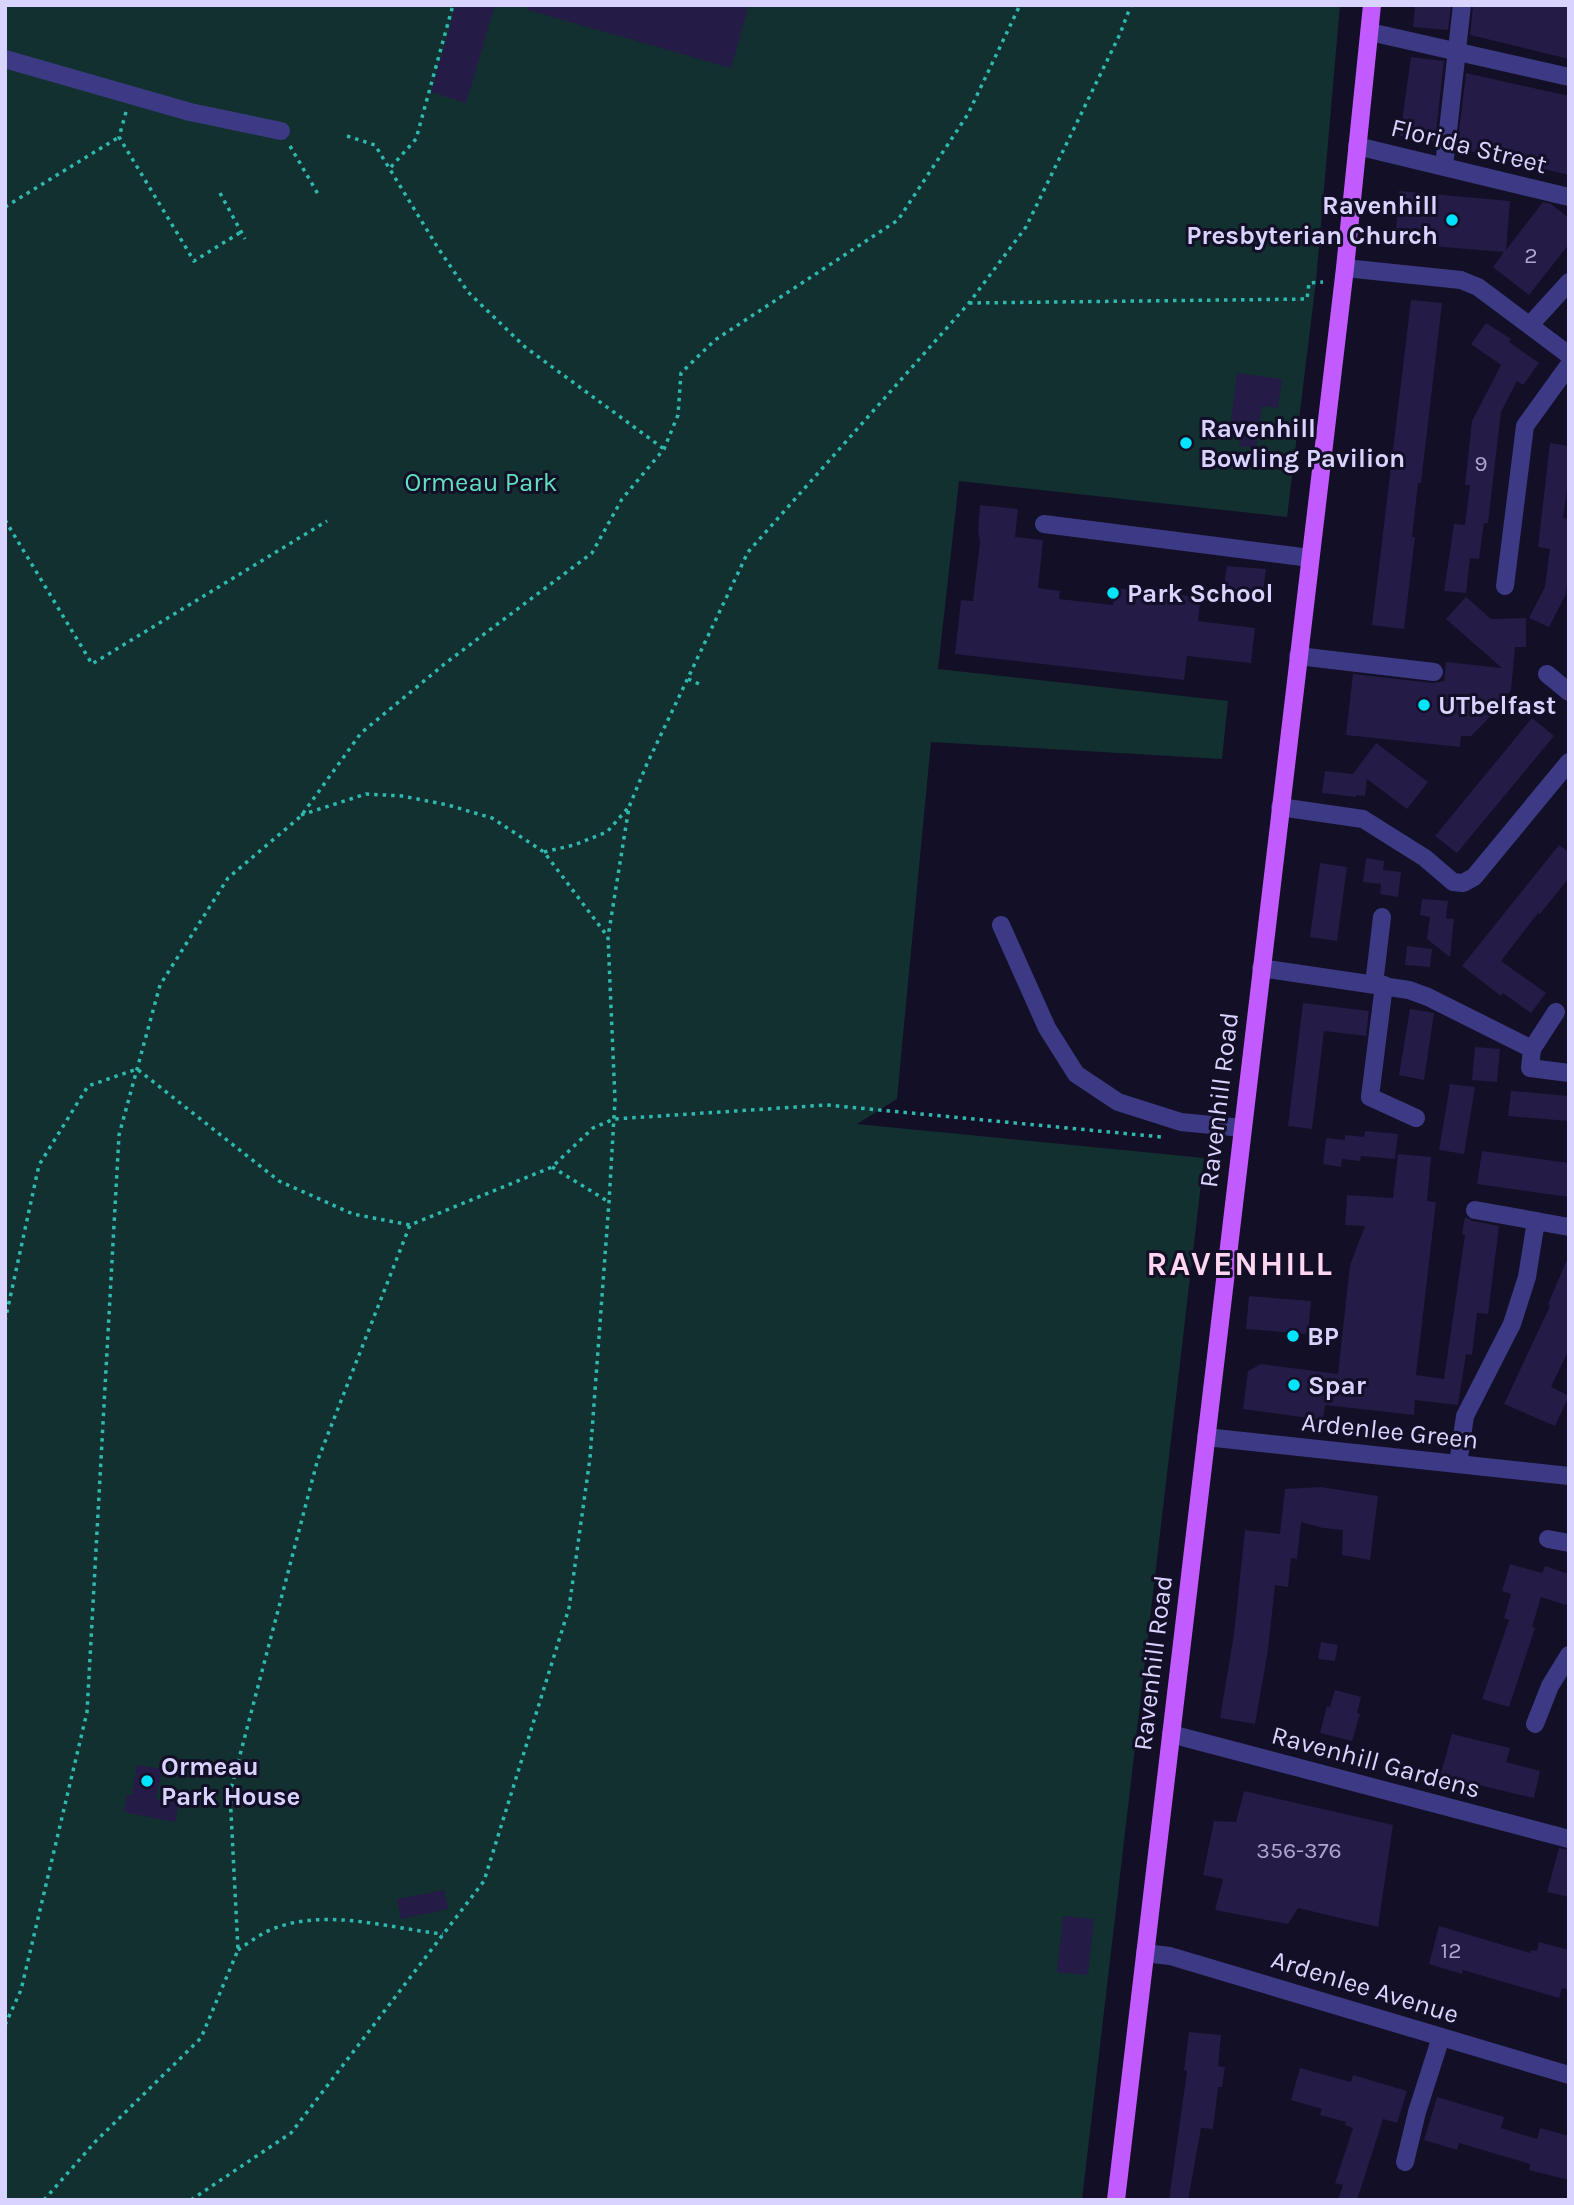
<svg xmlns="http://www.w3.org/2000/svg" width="1574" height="2205" viewBox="0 0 1574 2205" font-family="Karla,sans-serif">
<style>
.green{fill:#12302f}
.building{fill:#241b47}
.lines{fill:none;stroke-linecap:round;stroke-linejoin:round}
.path{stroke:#2fb8b0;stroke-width:3.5;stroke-dasharray:3.5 5;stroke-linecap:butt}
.minor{stroke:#3d3a85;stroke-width:18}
.major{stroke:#c25bff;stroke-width:18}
.poi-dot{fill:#00e5ff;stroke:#130f26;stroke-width:2.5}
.labels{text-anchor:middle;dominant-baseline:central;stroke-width:6;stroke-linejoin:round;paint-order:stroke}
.number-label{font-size:23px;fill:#aca6d1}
.street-label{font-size:26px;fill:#d9d4ff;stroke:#130f26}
.poi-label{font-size:26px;font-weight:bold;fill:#d9d4ff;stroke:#130f26;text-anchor:start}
.park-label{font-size:26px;fill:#5fe0c0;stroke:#130f26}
.district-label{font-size:33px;font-weight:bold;letter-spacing:2px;fill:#ffd6f0;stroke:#130f26}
</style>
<rect width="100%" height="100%" fill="#130f26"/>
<path class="green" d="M5,5H1340L1316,281L1287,517L959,481L938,669L1228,701L1222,759L931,742L897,1099L857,1124L1204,1158L1082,2200H5Z"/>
<g class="building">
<path d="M456,5H495L466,103L431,92Z"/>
<path d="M528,5H749L731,68L528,10Z"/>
<path d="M1415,5H1451L1448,30L1413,27Z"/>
<path d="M1473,5H1569V59L1470,35Z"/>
<path d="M1411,57L1444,61L1435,141L1400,136Z"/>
<path d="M1466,73L1569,96V175L1457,148Z"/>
<path d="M1399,191L1510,201L1506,250L1543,202L1551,204L1569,218V244L1529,295L1493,267L1504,252L1395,243Z"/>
<path d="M1411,300L1442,303L1421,483H1418L1412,537H1415L1404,629L1372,625Z"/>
<path d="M1486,323L1511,339L1509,342L1539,363L1523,385L1517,381L1501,412L1488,523H1484L1479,559L1470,558L1466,593L1444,591L1454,524L1465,525L1470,485H1465L1472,421L1501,365L1471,344Z"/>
<path d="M1237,373L1282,379L1278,408L1262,406L1256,448L1239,446L1242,422L1231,421Z"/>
<path d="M1550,443L1569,446V477L1563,518L1569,519V572L1566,594L1549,627L1529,618L1545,587L1550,549L1538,547Z"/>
<path d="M980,505L1018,509L1015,537L1043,540L1038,588L1060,591L1059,599L1113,605L1115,588L1189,596L1188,601L1200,602L1198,621L1255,628L1251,663L1187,656L1184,680L955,654L961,600L973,601L980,542L978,531Z"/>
<path d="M1227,566L1266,569L1263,593L1224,587Z"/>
<path d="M1466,597L1491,619L1526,618V647H1515L1511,690L1486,721L1471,736H1461L1460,747L1346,735L1353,674L1433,683L1444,681L1446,662L1502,668L1446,619Z"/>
<path d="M1532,718L1554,736L1457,853L1435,836Z"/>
<path d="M1376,743L1428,782L1407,809L1367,779L1365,796L1356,795V797L1322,793L1325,771L1353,774Z"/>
<path d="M1559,845L1569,852V878L1540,914L1538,913L1501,961L1546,993L1531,1013L1503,993L1501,996L1462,966Z"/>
<path d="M1366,858L1384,861L1383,870L1401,872L1398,897L1380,894L1381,884L1363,882Z"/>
<path d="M1320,863L1347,867L1337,941L1310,937Z"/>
<path d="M1422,899L1448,901L1446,918L1454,919L1450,957L1427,939L1430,917L1420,915Z"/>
<path d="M1407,946L1432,949L1430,967L1405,965Z"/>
<path d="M1303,1003L1369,1011L1366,1036L1324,1031L1312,1129L1288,1126Z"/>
<path d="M1410,1009L1434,1013L1424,1080L1399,1075Z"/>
<path d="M1475,1047L1500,1049L1497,1082L1472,1080Z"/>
<path d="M1450,1084L1475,1087L1464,1154L1439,1150Z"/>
<path d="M1511,1091L1569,1096V1121L1508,1116Z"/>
<path d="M1365,1131L1398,1134L1395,1159L1361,1156L1360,1161L1342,1159L1341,1167L1323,1164L1326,1138L1345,1140V1135L1364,1137Z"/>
<path d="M1482,1151L1569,1163V1197L1477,1184Z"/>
<path d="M1398,1154L1431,1157L1427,1201L1436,1202L1416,1375L1444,1379L1465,1235L1462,1234L1465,1217L1473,1221L1499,1226L1488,1314L1477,1313L1472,1355L1466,1354L1458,1405L1415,1400L1414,1415L1325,1405L1323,1420L1243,1409L1248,1371L1261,1364L1338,1374L1350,1265L1365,1226L1345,1225L1347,1195L1393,1198Z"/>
<path d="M1569,1255V1349L1551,1387L1569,1396L1555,1426L1504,1404L1550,1306L1548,1304Z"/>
<path d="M1249,1296L1311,1301L1308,1334L1246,1329Z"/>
<path d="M1321,1487L1378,1496L1370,1560L1342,1555L1343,1530L1323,1528L1301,1522L1297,1559L1291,1558L1288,1587L1275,1585L1268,1650L1255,1724L1220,1718L1234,1634L1245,1530L1280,1534L1285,1489Z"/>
<path d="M1510,1564L1542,1573L1545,1566L1569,1574V1606L1541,1597L1532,1627L1535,1628L1509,1707L1482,1699L1509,1620L1504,1618L1511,1594L1502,1591Z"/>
<path d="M1321,1642L1338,1645L1335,1661L1318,1659Z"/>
<path d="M1335,1690L1361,1697L1357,1713L1360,1714L1352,1741L1320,1733L1327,1706L1330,1707Z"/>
<path d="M1452,1734L1510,1748L1506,1762L1540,1771L1534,1798L1440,1776Z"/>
<path d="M137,1765L162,1769L156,1799L179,1802L175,1822L124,1812L127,1794L132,1795Z"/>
<path d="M1244,1791L1393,1825L1378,1927L1298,1908L1288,1924L1215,1910L1223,1879L1203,1875L1214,1821L1236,1822Z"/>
<path d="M1559,1848L1569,1850V1897L1547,1892Z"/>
<path d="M444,1890L448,1909L401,1919L397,1899Z"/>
<path d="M1063,1916L1094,1919L1088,1975L1057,1972Z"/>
<path d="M1439,1926L1530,1953L1531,1950L1537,1951L1539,1942L1569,1950V1990L1562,1988L1559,1998L1463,1970L1462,1974L1429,1964Z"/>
<path d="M1189,2032L1221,2035L1218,2066L1225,2067L1222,2087H1218L1213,2129L1201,2128L1188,2200H1169L1187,2071L1184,2070Z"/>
<path d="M1300,2068L1351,2082L1353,2075L1407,2091L1397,2123L1383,2119L1357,2200H1338L1343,2185L1335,2183L1353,2128L1345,2125L1346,2122L1320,2115L1322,2109L1291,2100Z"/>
<path d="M1437,2097L1504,2117L1501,2128L1537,2139L1540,2128L1569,2136V2180L1529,2170L1530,2164L1459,2143L1457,2150L1424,2140Z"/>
</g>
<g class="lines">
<g class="path">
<path d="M126,112L119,137L194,261L241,232"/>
<path d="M347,136L375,145L438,248L468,292L525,347L664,449"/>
<path d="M290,146L318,194"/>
<path d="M391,167L416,139L453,5"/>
<path d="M220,193L245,239"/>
<path d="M5,207L119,137"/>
<path d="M969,303L1307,299L1309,283L1323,282"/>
<path d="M5,520L92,664L327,521"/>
<path d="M688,679L699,684"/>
<path d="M301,815L366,794L402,796L448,805L492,818L544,852L608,937"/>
<path d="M544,852L574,845L607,832L628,808"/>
<path d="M552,1167L609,1202"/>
<path d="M5,1321L39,1165L88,1086L137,1069L279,1181L353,1214L410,1225L552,1167L593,1128L614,1119L827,1105L1162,1137"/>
<path d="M238,1950C248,1943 259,1935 270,1930C325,1907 387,1928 443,1934"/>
<path d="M5,2025L21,1990L87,1712L119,1135L160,985L228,878L301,816L361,733L447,662L592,553L622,499L664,449L678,415L681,373L715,340L898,220L968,114L1020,5"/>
<path d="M44,2200L95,2142L201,2038L238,1950L230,1793L317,1462L410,1225"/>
<path d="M191,2200L291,2133L484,1881L569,1608L590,1458L609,1202L615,1100L608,937L629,807L646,766L748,552L969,303L1026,227L1120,34L1131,5"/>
</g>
<g class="minor">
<path d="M1370,32L1569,77"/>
<path d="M5,59L190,112L281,131"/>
<path d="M1357,146L1569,197"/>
<path d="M1444,166L1462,5"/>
<path d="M1345,268L1461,280L1478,287L1569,355"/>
<path d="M1530,325L1569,282"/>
<path d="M1044,524L1310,558"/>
<path d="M1505,586L1525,426L1569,365"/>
<path d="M1298,656L1434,672"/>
<path d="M1547,674L1569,692"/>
<path d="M1280,807L1363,819L1425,858L1453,882L1463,883L1474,877L1569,762"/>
<path d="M1001,925L1047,1028L1076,1074L1118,1102L1181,1122L1242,1128"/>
<path d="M1261,968L1409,990L1428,997L1532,1049L1530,1068L1569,1073"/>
<path d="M1374,984L1382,917"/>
<path d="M1384,985L1370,1097L1416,1118"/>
<path d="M1532,1049L1556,1012"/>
<path d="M1475,1210L1569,1227"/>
<path d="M1206,1437L1569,1476"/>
<path d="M1458,1464L1465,1416L1512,1324L1527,1277L1536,1221"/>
<path d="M1548,1539L1569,1543"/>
<path d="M1535,1724L1550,1686L1569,1655"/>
<path d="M1171,1734L1569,1839"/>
<path d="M1145,1953L1170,1956L1569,2075"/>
<path d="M1405,2162L1417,2112L1441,2037"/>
</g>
<path class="major" d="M1116,2200L1345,268L1372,5"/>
</g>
<g class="poi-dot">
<circle cx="1452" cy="220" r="7"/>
<circle cx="1186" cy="443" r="7"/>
<circle cx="1113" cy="593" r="7"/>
<circle cx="1424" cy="705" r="7"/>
<circle cx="1293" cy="1336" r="7"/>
<circle cx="1294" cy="1385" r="7"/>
<circle cx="147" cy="1781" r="7"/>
</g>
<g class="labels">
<g class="number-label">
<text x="1531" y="255">2</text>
<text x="1481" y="463">9</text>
<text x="1299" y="1850">356-376</text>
<text x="1451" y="1950">12</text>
</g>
<g class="street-label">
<text transform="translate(1469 146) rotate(14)">Florida Street</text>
<text transform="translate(1219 1100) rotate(-83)">Ravenhill Road</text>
<text transform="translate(1390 1431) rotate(6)">Ardenlee Green</text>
<text transform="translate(1153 1663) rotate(-83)">Ravenhill Road</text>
<text transform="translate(1376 1762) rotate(15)">Ravenhill Gardens</text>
<text transform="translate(1365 1987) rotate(17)">Ardenlee Avenue</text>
</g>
<g class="poi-label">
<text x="1438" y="205" text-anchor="end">Ravenhill<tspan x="1438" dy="30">Presbyterian Church</tspan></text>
<text x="1200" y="428">Ravenhill<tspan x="1200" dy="30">Bowling Pavilion</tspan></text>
<text x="1127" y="593">Park School</text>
<text x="1438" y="705">UTbelfast</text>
<text x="1307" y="1336">BP</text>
<text x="1308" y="1385">Spar</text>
<text x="161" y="1766">Ormeau<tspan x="161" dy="30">Park House</tspan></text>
</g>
<g class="park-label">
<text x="481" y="482">Ormeau Park</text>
</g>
<g class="district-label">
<text x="1240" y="1264">RAVENHILL</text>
</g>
</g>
<rect width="1574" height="2205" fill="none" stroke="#d9d4ff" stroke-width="14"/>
</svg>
